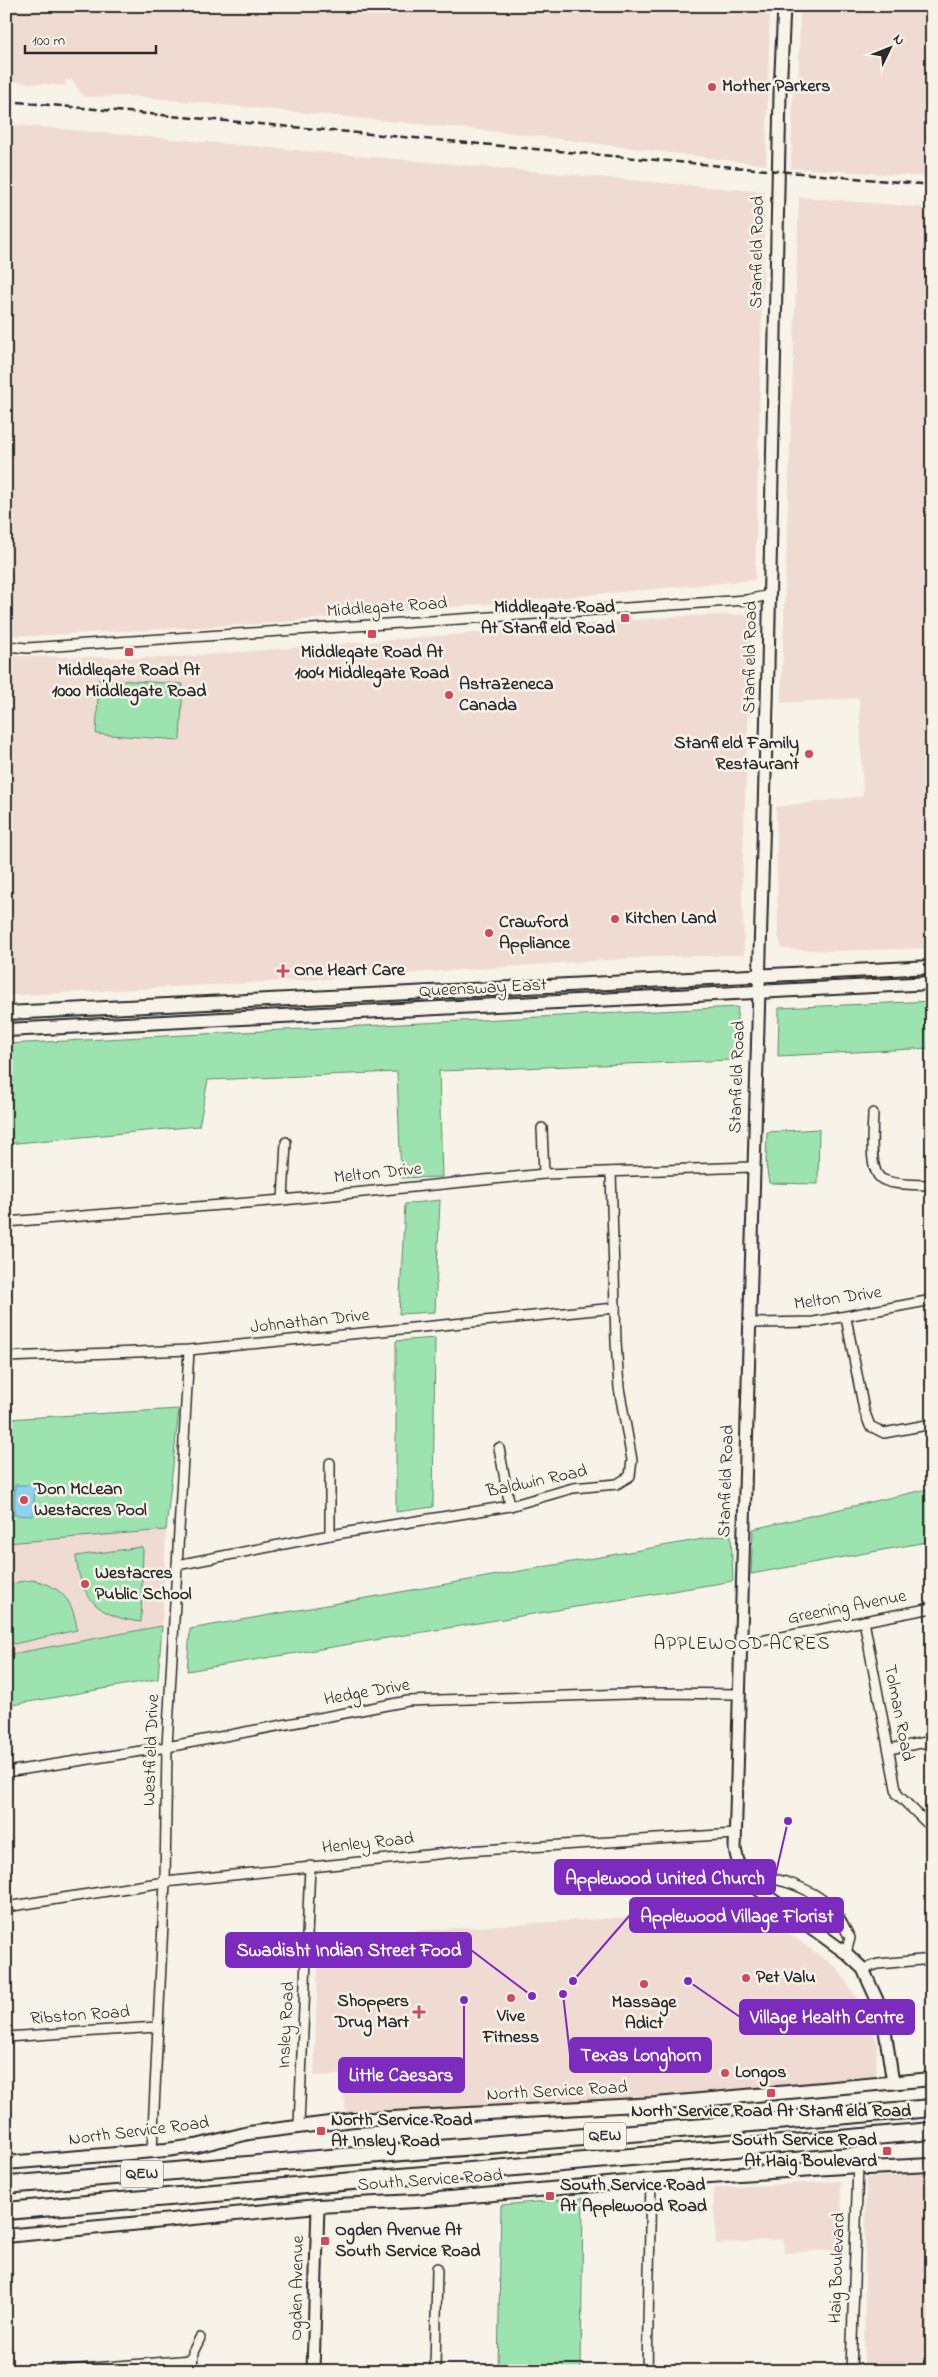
<svg xmlns="http://www.w3.org/2000/svg" width="938" height="2377" viewBox="0 0 938 2377" font-family="'Indie Flower',sans-serif">
<style>
.built{fill:#f0dbd2}
.green{fill:#9de3b0;stroke:#64876e}
.water{fill:#90d1f2;stroke:#688fa2}
.lines{fill:none;stroke-linecap:round;stroke-linejoin:round}
.minor-casing{stroke:#2b2b2b;stroke-width:12}
.tertiary-casing{stroke:#2b2b2b;stroke-width:15}
.secondary-casing{stroke:#2b2b2b;stroke-width:16}
.motorway-casing{stroke:#2b2b2b;stroke-width:20}
.minor{stroke:#f7f3e8;stroke-width:9}
.tertiary{stroke:#f7f3e8;stroke-width:11}
.secondary{stroke:#f7f3e8;stroke-width:12}
.motorway{stroke:#f7f3e8;stroke-width:16}
.rail{stroke:#2b2b2b;stroke-width:2.5;stroke-dasharray:8 4;stroke-linecap:butt}
.poi-dot{fill:#d1495b;stroke:#f7f3e8;stroke-width:2}
.labels{text-anchor:middle;dominant-baseline:central;stroke-width:5;stroke-linejoin:round;paint-order:stroke}
.shield{fill:#f7f3e8;stroke:#686764;stroke-width:1}
.shield-label{font-size:16px;font-weight:bold;fill:#2b2b2b}
.poi-label{font-size:18px;font-weight:bold;fill:#2b2b2b;stroke:#f7f3e8;text-anchor:start}
.street-label{font-size:18px;fill:#2b2b2b;stroke:#f7f3e8}
.neighbourhood-label{font-size:19px;letter-spacing:1px;fill:#2b2b2b;stroke:#f7f3e8}
.leader{fill:none;stroke:#7b2cbf;stroke-width:2}
.callout-dot{fill:#7b2cbf;stroke:#f7f3e8;stroke-width:2}
.callout{fill:#7b2cbf;stroke:#7b2cbf;stroke-width:2}
.callout-label{font-size:19px;text-anchor:middle;font-weight:bold;fill:#fff}
</style>
<rect width="100%" height="100%" fill="#f7f3e8"/>
<filter id="ink" filterUnits="userSpaceOnUse"><feTurbulence type="fractalNoise" baseFrequency=".02" numOctaves="2"/><feDisplacementMap in="SourceGraphic" scale="10" xChannelSelector="R" yChannelSelector="G"/><feConvolveMatrix kernelMatrix="1 2 1 2 8 2 1 2 1" color-interpolation-filters="sRGB"/></filter>
<g filter="url(#ink)">
<g class="built">
<path d="M6,6H770L766,165L520,134L131,96L84,97L72,80H65L66,86L6,81Z"/>
<path d="M800,6H932V177L791,168L793,92L798,88Z"/>
<path d="M6,124L765,192L755,580L258,624L29,636L6,635Z"/>
<path d="M799,197L932,208V948L831,951L782,949L778,935L776,807L863,796L859,698L781,703Z"/>
<path d="M752,614L742,884L744,955L652,957L340,978L6,996V656L165,658L685,616Z"/>
<path d="M166,1530L162,1626L6,1655V1543Z"/>
<path d="M749,1905L837,1968L863,2008L877,2042L876,2080L347,2125L342,2075L314,2076L319,1937L723,1911Z"/>
<path d="M932,2172V2371H864L866,2178Z"/>
<path d="M840,2181L844,2249L784,2253L783,2239L716,2244L713,2188Z"/>
</g>
<g class="green">
<path d="M99,679L183,684L180,740L96,734Z"/>
<path d="M932,1001V1048L778,1056L779,1008Z"/>
<path d="M738,1007L733,1060L439,1071L442,1177L401,1178L397,1072L208,1080L199,1126L6,1144V1044Z"/>
<path d="M819,1129L818,1184L769,1183L766,1164L767,1132Z"/>
<path d="M440,1200L435,1312L399,1314L405,1204Z"/>
<path d="M435,1338L433,1507L396,1512V1341Z"/>
<path d="M179,1409L166,1530L6,1543V1419Z"/>
<path d="M932,1488V1541L751,1574L753,1529Z"/>
<path d="M731,1534L733,1581L187,1671L190,1629Z"/>
<path d="M141,1547L143,1549L141,1622C98,1617 80,1598 76,1556Z"/>
<path d="M33,1580C61,1586 74,1601 77,1630L14,1644L11,1641L6,1588L18,1582Z"/>
<path d="M162,1626L158,1679L6,1706V1655Z"/>
<path d="M583,2198L581,2371H498L501,2205Z"/>
</g>
<path class="water" d="M15,1485H35L33,1516L14,1515Z"/>
<g class="lines">
<defs>
<g id="minor">
<path d="M6,646L27,648L746,600L770,595"/>
<path d="M873,1113C873,1129 867,1174 884,1180C898,1186 917,1184 932,1185"/>
<path d="M542,1128L544,1174"/>
<path d="M283,1200L286,1142"/>
<path d="M6,1222L283,1200L544,1174L752,1167"/>
<path d="M846,1318L864,1410L870,1426L884,1433L932,1424"/>
<path d="M748,1323L814,1322L932,1300"/>
<path d="M6,1357L189,1350L615,1308"/>
<path d="M499,1448L510,1506"/>
<path d="M330,1535V1463"/>
<path d="M177,1565L330,1535L510,1506L573,1488L617,1484L630,1476L632,1460L619,1388L616,1341L611,1172"/>
<path d="M864,1621L897,1794L932,1828"/>
<path d="M740,1645L932,1608"/>
<path d="M889,1749L932,1741"/>
<path d="M6,1772L167,1747L408,1701L660,1693L738,1694"/>
<path d="M749,1880C773,1872 818,1891 834,1911C841,1919 845,1929 850,1938L846,1953"/>
<path d="M6,1907L165,1882L466,1851L735,1834"/>
<path d="M863,1969L878,1964L932,1959"/>
<path d="M6,2037L157,2027"/>
<path d="M299,2125L310,1866"/>
<path d="M152,2151L165,1882L167,1747L189,1350"/>
<path d="M57,2371L191,2360"/>
<path d="M192,2371L193,2352L200,2338"/>
<path d="M435,2371L437,2268"/>
<path d="M647,2371L651,2180"/>
<path d="M851,2371L858,2166"/>
</g>
<g id="tertiary">
<path d="M784,6L780,94L768,667L735,1849L739,1866L755,1887L846,1953L863,1969L882,2011L893,2083"/>
<path d="M313,2371L318,2206"/>
</g>
<g id="secondary">
<path d="M6,1013L932,967"/>
<path d="M6,1030L932,983"/>
<path d="M6,2163L166,2150L196,2146L249,2133L354,2120L656,2104L932,2079"/>
<path d="M868,2168L932,2165"/>
<path d="M6,2236L318,2206L416,2201L651,2180L858,2166"/>
</g>
<g id="motorway">
<path d="M6,2185L932,2108"/>
<path d="M6,2211L932,2131"/>
</g>
</defs>
<use href="#minor" class="minor-casing"/>
<use href="#tertiary" class="tertiary-casing"/>
<use href="#secondary" class="secondary-casing"/>
<use href="#motorway" class="motorway-casing"/>
<use href="#minor" class="minor"/>
<use href="#tertiary" class="tertiary"/>
<use href="#secondary" class="secondary"/>
<use href="#motorway" class="motorway"/>
<path class="rail" d="M6,101L932,185"/>
</g>
</g>
<g class="poi-dot">
<circle cx="712" cy="87" r="5"/>
<rect x="620" y="613" width="10" height="10" rx="2.5"/>
<rect x="367" y="629" width="10" height="10" rx="2.5"/>
<rect x="124" y="647" width="10" height="10" rx="2.5"/>
<circle cx="449" cy="695" r="5"/>
<circle cx="809" cy="754" r="5"/>
<circle cx="615" cy="919" r="5"/>
<circle cx="489" cy="933" r="5"/>
<path d="M280.5 963.5h5v5h5v5h-5v5h-5v-5h-5v-5h5z"/>
<circle cx="24" cy="1500" r="5"/>
<circle cx="85" cy="1584" r="5"/>
<circle cx="746" cy="1978" r="5"/>
<circle cx="644" cy="1984" r="5"/>
<circle cx="511" cy="1998" r="5"/>
<path d="M416.5 2004.5h5v5h5v5h-5v5h-5v-5h-5v-5h5z"/>
<circle cx="725" cy="2073" r="5"/>
<rect x="766" y="2088" width="10" height="10" rx="2.5"/>
<rect x="316" y="2126" width="10" height="10" rx="2.5"/>
<rect x="882" y="2146" width="10" height="10" rx="2.5"/>
<rect x="545" y="2191" width="10" height="10" rx="2.5"/>
<rect x="320" y="2236" width="10" height="10" rx="2.5"/>
</g>
<g class="labels">
<g class="shield">
<rect x="584" y="2122.5" width="42" height="27" rx="4"/>
<rect x="121" y="2160.5" width="42" height="27" rx="4"/>
</g>
<g class="shield-label">
<text x="605" y="2136">QEW</text>
<text x="142" y="2174">QEW</text>
</g>
<g class="poi-label">
<text x="722" y="87">Mother Parkers</text>
<text x="615" y="608" text-anchor="end">Middlegate Road<tspan x="615" dy="21">At Stanfield Road</tspan></text>
<text x="372" y="653" text-anchor="middle">Middlegate Road At<tspan x="372" dy="21">1004 Middlegate Road</tspan></text>
<text x="129" y="671" text-anchor="middle">Middlegate Road At<tspan x="129" dy="21">1000 Middlegate Road</tspan></text>
<text x="459" y="685">AstraZeneca<tspan x="459" dy="21">Canada</tspan></text>
<text x="799" y="744" text-anchor="end">Stanfield Family<tspan x="799" dy="21">Restaurant</tspan></text>
<text x="625" y="919">Kitchen Land</text>
<text x="499" y="923">Crawford<tspan x="499" dy="21">Appliance</tspan></text>
<text x="294" y="971">One Heart Care</text>
<text x="34" y="1490">Don McLean<tspan x="34" dy="21">Westacres Pool</tspan></text>
<text x="95" y="1574">Westacres<tspan x="95" dy="21">Public School</tspan></text>
<text x="756" y="1978">Pet Valu</text>
<text x="409" y="2002" text-anchor="end">Shoppers<tspan x="409" dy="21">Drug Mart</tspan></text>
<text x="644" y="2003" text-anchor="middle">Massage<tspan x="644" dy="21">Adict</tspan></text>
<text x="511" y="2017" text-anchor="middle">Vive<tspan x="511" dy="21">Fitness</tspan></text>
<text x="735" y="2073">Longos</text>
<text x="771" y="2112" text-anchor="middle">North Service Road At Stanfield Road</text>
<text x="331" y="2121">North Service Road<tspan x="331" dy="21">At Insley Road</tspan></text>
<text x="877" y="2141" text-anchor="end">South Service Road<tspan x="877" dy="21">At Haig Boulevard</tspan></text>
<text x="560" y="2186">South Service Road<tspan x="560" dy="21">At Applewood Road</tspan></text>
<text x="335" y="2231">Ogden Avenue At<tspan x="335" dy="21">South Service Road</tspan></text>
</g>
<g class="street-label">
<text transform="translate(758 252) rotate(-89)">Stanfield Road</text>
<text transform="translate(387 608) rotate(-4)">Middlegate Road</text>
<text transform="translate(751 657) rotate(-89)">Stanfield Road</text>
<text transform="translate(483 989) rotate(-3)">Queensway East</text>
<text transform="translate(738 1077) rotate(-88)">Stanfield Road</text>
<text transform="translate(378 1174) rotate(-6)">Melton Drive</text>
<text transform="translate(838 1299) rotate(-8)">Melton Drive</text>
<text transform="translate(310 1322) rotate(-6)">Johnathan Drive</text>
<text transform="translate(727 1481) rotate(-88)">Stanfield Road</text>
<text transform="translate(537 1482) rotate(-12)">Baldwin Road</text>
<text transform="translate(847 1608) rotate(-11)">Greening Avenue</text>
<text transform="translate(367 1693) rotate(-10)">Hedge Drive</text>
<text transform="translate(898 1713) rotate(79)">Tolman Road</text>
<text transform="translate(152 1750) rotate(-88)">Westfield Drive</text>
<text transform="translate(368 1844) rotate(-6)">Henley Road</text>
<text transform="translate(80 2016) rotate(-4)">Ribston Road</text>
<text transform="translate(287 2025) rotate(-87)">Insley Road</text>
<text transform="translate(557 2092) rotate(-3)">North Service Road</text>
<text transform="translate(139 2132) rotate(-7)">North Service Road</text>
<text transform="translate(430 2181) rotate(-4)">South Service Road</text>
<text transform="translate(838 2268) rotate(-88)">Haig Boulevard</text>
<text transform="translate(298 2288) rotate(-89)">Ogden Avenue</text>
</g>
<g class="neighbourhood-label">
<text x="742" y="1644">APPLEWOOD ACRES</text>
</g>
</g>
<path class="leader" d="M788 1821L775 1877M573 1981L630 1915M532 1996L471 1950M688 1981L740 2017M563 1994L570 2055M464 2000L464 2075"/>
<g class="callout-dot">
<circle cx="788" cy="1821" r="5"/>
<circle cx="573" cy="1981" r="5"/>
<circle cx="532" cy="1996" r="5"/>
<circle cx="688" cy="1981" r="5"/>
<circle cx="563" cy="1994" r="5"/>
<circle cx="464" cy="2000" r="5"/>
</g>
<g class="callout">
<rect x="555" y="1860" width="220" height="34" rx="5"/>
<rect x="630" y="1898" width="213" height="34" rx="5"/>
<rect x="226" y="1933" width="245" height="34" rx="5"/>
<rect x="740" y="2000" width="174" height="34" rx="5"/>
<rect x="570" y="2038" width="141" height="34" rx="5"/>
<rect x="339" y="2058" width="125" height="34" rx="5"/>
</g>
<g class="callout-label">
<text x="665" y="1884">Applewood United Church</text>
<text x="737" y="1922">Applewood Village Florist</text>
<text x="349" y="1956">Swadisht Indian Street Food</text>
<text x="827" y="2023">Village Health Centre</text>
<text x="641" y="2061">Texas Longhorn</text>
<text x="401" y="2081">Little Caesars</text>
</g>
<rect width="938" height="2377" fill="none" stroke="#f7f3e8" stroke-width="25"/>
<rect x="12" y="12" width="913" height="2352" fill="none" stroke="#2b2b2b" stroke-width="2" filter="url(#ink)"/>
<g transform="translate(890 48) rotate(47)" stroke="#f7f3e8" stroke-width="4" paint-order="stroke">
<path d="M0-4L9 19L0 12L-9 19Z" fill="#2b2b2b"/>
<text y="-8" font-size="14" font-weight="bold" text-anchor="middle" fill="#2b2b2b">N</text>
</g>
<path d="M25 45v8h131v-8" fill="none" stroke="#2b2b2b" stroke-width="2.5"/>
<text x="32" y="45" font-size="15" fill="#2b2b2b" stroke="#f7f3e8" stroke-width="4" paint-order="stroke">100 m</text>
</svg>
